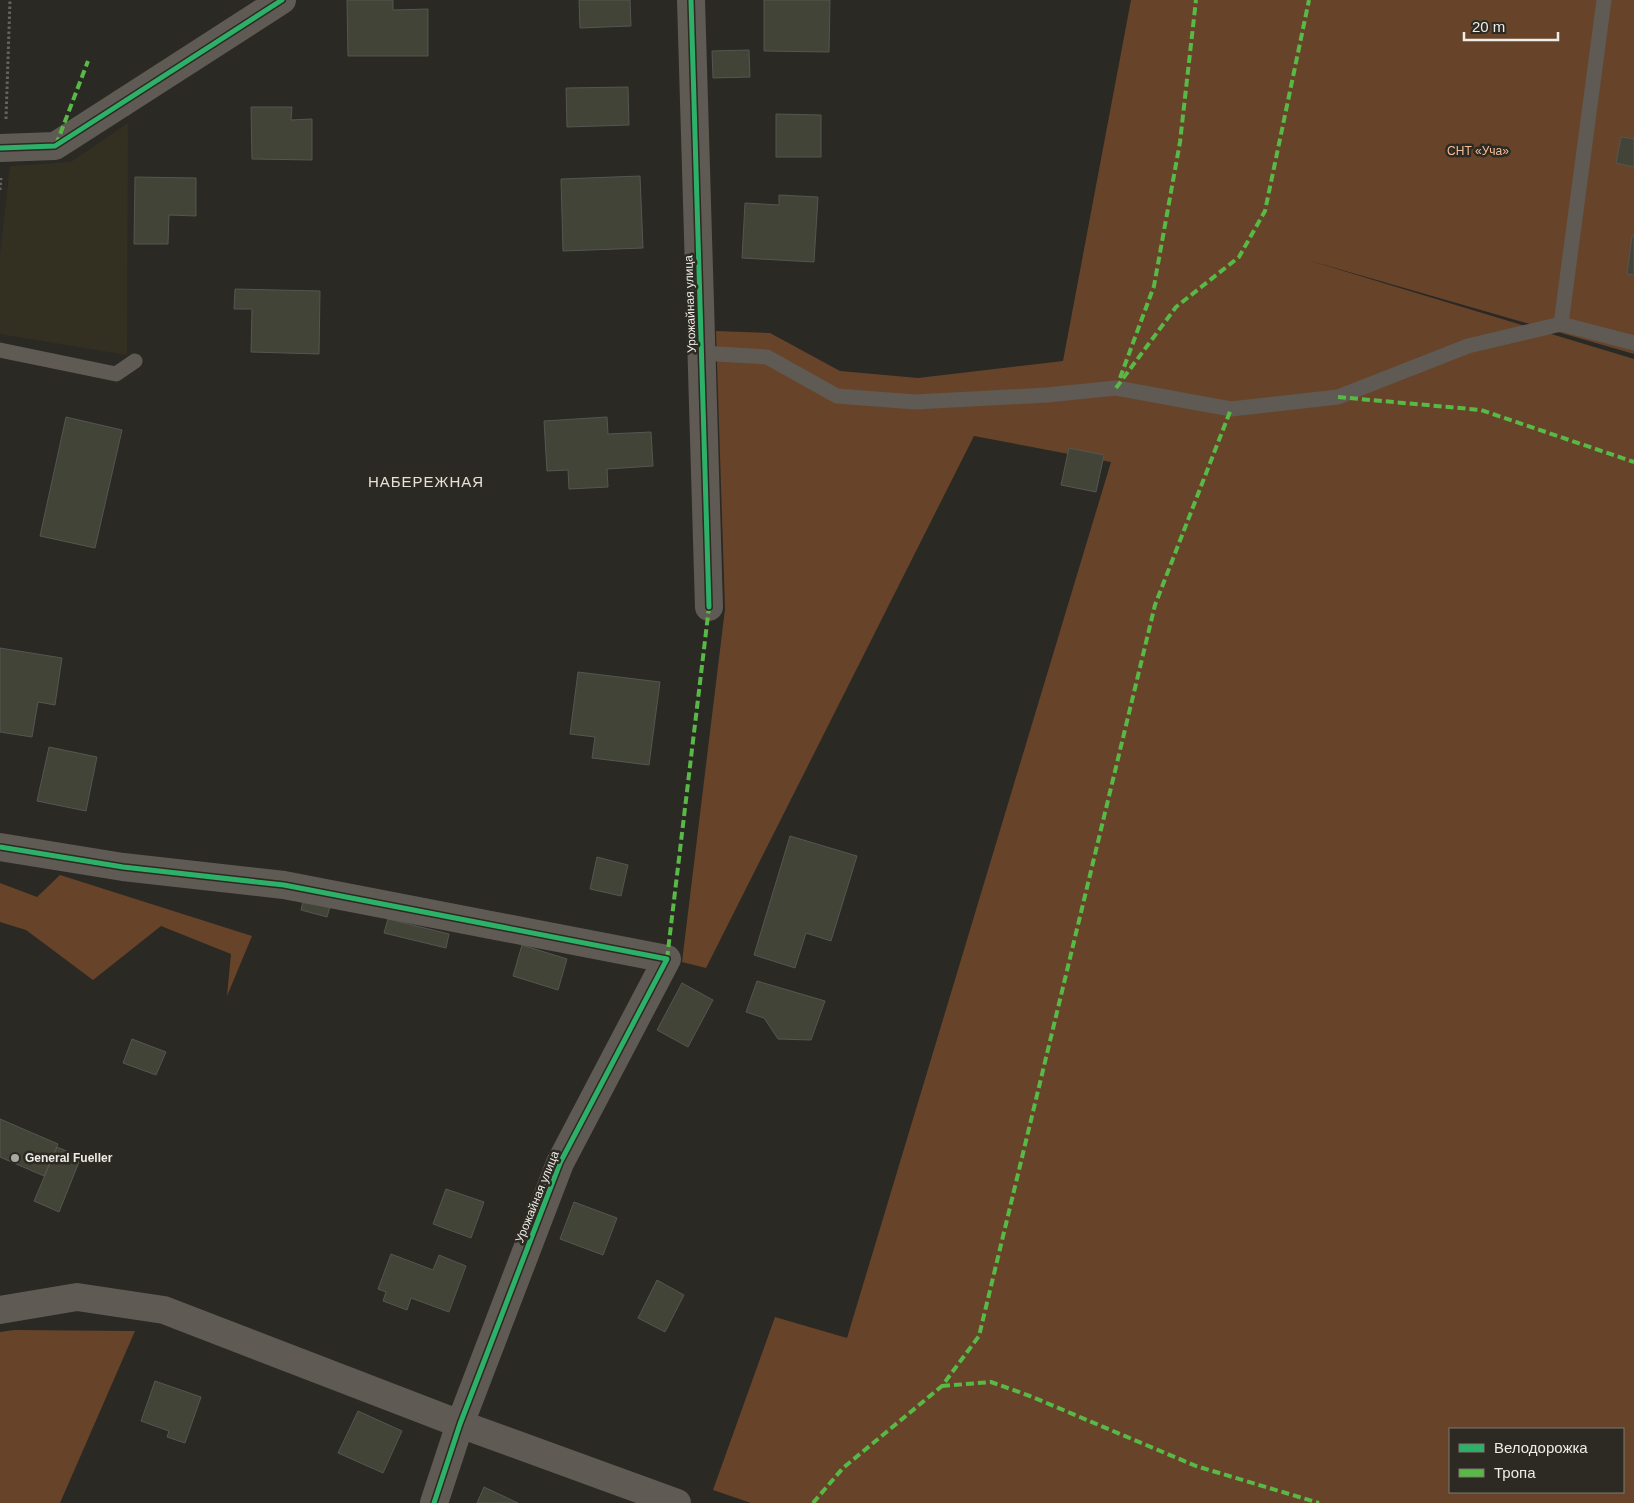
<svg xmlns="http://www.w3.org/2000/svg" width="1634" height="1503" viewBox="0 0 1634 1503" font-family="Helvetica,sans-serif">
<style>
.built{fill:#333022}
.green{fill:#674429;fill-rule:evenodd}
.building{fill:#434438;stroke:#555651}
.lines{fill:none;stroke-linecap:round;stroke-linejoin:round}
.path{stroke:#67645f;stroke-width:3;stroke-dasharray:2.5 2.5;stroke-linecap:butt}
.service{stroke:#5f5a54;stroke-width:15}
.minor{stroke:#5f5a54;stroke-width:28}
.tertiary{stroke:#5f5a54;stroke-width:28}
.quiet{stroke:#58b947;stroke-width:4;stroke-dasharray:8 4;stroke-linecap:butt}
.cycleway-casing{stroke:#2c2a22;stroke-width:8}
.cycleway{stroke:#2db169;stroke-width:5}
.poi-dot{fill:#a9a8a3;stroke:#2c2a22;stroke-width:2}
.labels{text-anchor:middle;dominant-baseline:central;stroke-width:5;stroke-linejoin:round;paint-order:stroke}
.park-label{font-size:12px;fill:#f7be98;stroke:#2c2a22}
.street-label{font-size:12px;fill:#eeece7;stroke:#2c2a22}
.poi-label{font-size:12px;font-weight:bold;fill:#eeece7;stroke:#2c2a22;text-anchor:start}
.quarter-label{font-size:15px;letter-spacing:1px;fill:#e5e2d7;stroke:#2c2a22}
</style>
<rect width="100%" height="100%" fill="#2a2924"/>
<path class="built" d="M128,123L127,355L0,334V255L10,166L71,162Z"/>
<g class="green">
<path d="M1131,0H1634V354L1304,259L1634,359V1503H751L713,1490L775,1317L847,1338L1111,462L974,436L706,968L682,962L725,609L716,331L770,333L840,371L918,378L1063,361ZM1450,1429H1623V1492H1450Z"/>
<path d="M60,875L252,936L227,996L231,954L161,926L93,980L26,930L0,922V883L37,897Z"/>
<path d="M14,1330L135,1331L60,1503H0V1332Z"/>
</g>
<g class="building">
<path d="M347,0H393V10L428,9V56H348Z"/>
<path d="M579,0H630L631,26L580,28Z"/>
<path d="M764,0H830L829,52L764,51Z"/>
<path d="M749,50L750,77L713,78L712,51Z"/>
<path d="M628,87L629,125L567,127L566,88Z"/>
<path d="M251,107H292L291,120L312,119V160L252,159Z"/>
<path d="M776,114L821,115V157H776Z"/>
<path d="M1621,137L1634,139V167L1616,163Z"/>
<path d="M640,176L643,248L563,251L561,179Z"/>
<path d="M135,177L196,178V216L169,215L168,244H134Z"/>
<path d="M779,195L818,197L814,262L742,258L745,203L779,205Z"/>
<path d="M1632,236H1634V275L1627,274Z"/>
<path d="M235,289L320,291L319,354L251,352L252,309H234Z"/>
<path d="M66,417L122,430L95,548L40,536Z"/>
<path d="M607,417L608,434L651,432L653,466L607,469L608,487L569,489L568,470L547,471L544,421Z"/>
<path d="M1069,448L1104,455L1096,492L1061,485Z"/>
<path d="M0,648L62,658L55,705L38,702L32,737L0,732Z"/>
<path d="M578,672L660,682L649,765L592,758L595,737L570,734Z"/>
<path d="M49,747L97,757L86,811L37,801Z"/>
<path d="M790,836L857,856L831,941L806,933L795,968L754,955Z"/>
<path d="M597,857L628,865L621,896L590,889Z"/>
<path d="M305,893L332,900L327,917L301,910Z"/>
<path d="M388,919L449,934L446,948L384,933Z"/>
<path d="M522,945L567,959L558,990L513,976Z"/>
<path d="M757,981L825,1001L811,1040L778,1039L764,1018L746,1012Z"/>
<path d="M682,983L713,1000L688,1047L657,1030Z"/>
<path d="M132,1039L166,1052L156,1075L123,1063Z"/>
<path d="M0,1119L58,1144L44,1176L0,1157Z"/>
<path d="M57,1147L81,1157L59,1212L34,1201Z"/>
<path d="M446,1189L484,1202L471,1238L433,1224Z"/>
<path d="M574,1202L617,1218L603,1255L560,1239Z"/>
<path d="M391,1254L433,1270L439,1255L466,1266L449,1312L411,1298L407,1310L383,1301L386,1292L378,1289Z"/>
<path d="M657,1280L684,1295L665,1332L638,1318Z"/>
<path d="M155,1381L201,1397L185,1443L167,1437L169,1431L141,1421Z"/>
<path d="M358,1411L402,1431L383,1473L338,1453Z"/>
<path d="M484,1487L518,1503H477Z"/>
</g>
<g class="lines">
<g class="path">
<path d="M6,119L10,0"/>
<path d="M0,190L1,178"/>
</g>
<g class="service">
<path d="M1561,324L1634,343"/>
<path d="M0,350L116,374L135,361"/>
<path d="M701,353L767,357L837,396L915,402L1047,395L1116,388L1231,409L1338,397L1468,346L1561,324L1604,0"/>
</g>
<g class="minor">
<path d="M691,0L709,607"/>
<path d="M122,103L282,0"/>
<path d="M0,847L123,867L284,885L667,959L560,1163L460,1424L434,1503"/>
<path d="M0,1310L77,1297L164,1310L460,1424L677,1503"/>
</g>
<path class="tertiary" d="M0,148L55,146L122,103"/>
<g class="quiet">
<path d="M56,145L88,61"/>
<path d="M1120,378L1154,286L1180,142L1196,0"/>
<path d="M1116,388L1176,307L1239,257L1265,211L1309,0"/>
<path d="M1338,397L1481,410L1634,462"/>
<path d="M667,959L709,607"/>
<path d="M942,1386L991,1382L1030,1396L1196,1466L1319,1503"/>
<path d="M813,1503L843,1468L942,1386L979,1336L1155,605L1231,409"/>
</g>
<defs>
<g id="cycleway">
<path d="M691,0L709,607"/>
<path d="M0,148L55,146L282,0"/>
<path d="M0,847L123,867L284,885L667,959L560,1163L460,1424L434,1503"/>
</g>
</defs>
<use href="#cycleway" class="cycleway-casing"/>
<use href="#cycleway" class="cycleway"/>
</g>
<circle class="poi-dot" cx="15" cy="1158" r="5"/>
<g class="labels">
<g class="park-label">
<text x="1478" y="151">СНТ «Уча»</text>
</g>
<g class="street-label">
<text transform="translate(690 304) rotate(-92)">Урожайная улица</text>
<text transform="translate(537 1197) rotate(-68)">Урожайная улица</text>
</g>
<g class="poi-label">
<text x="25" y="1158">General Fueller</text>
</g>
<g class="quarter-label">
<text x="426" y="481">НАБЕРЕЖНАЯ</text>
</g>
</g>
<rect x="1449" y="1428" width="175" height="65" fill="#2c2a22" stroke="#7a7871"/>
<rect x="1459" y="1444" width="25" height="8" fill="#2db169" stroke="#7a7871"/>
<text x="1494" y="1453" font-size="15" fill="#eeece7">Велодорожка</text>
<rect x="1459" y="1469" width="25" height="8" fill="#58b947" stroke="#7a7871"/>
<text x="1494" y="1478" font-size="15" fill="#eeece7">Тропа</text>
<path d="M1464 32v8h94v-8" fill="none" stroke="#eeece7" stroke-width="2.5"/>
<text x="1472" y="32" font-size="15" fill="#eeece7" stroke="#2c2a22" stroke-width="4" paint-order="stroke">20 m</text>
</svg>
